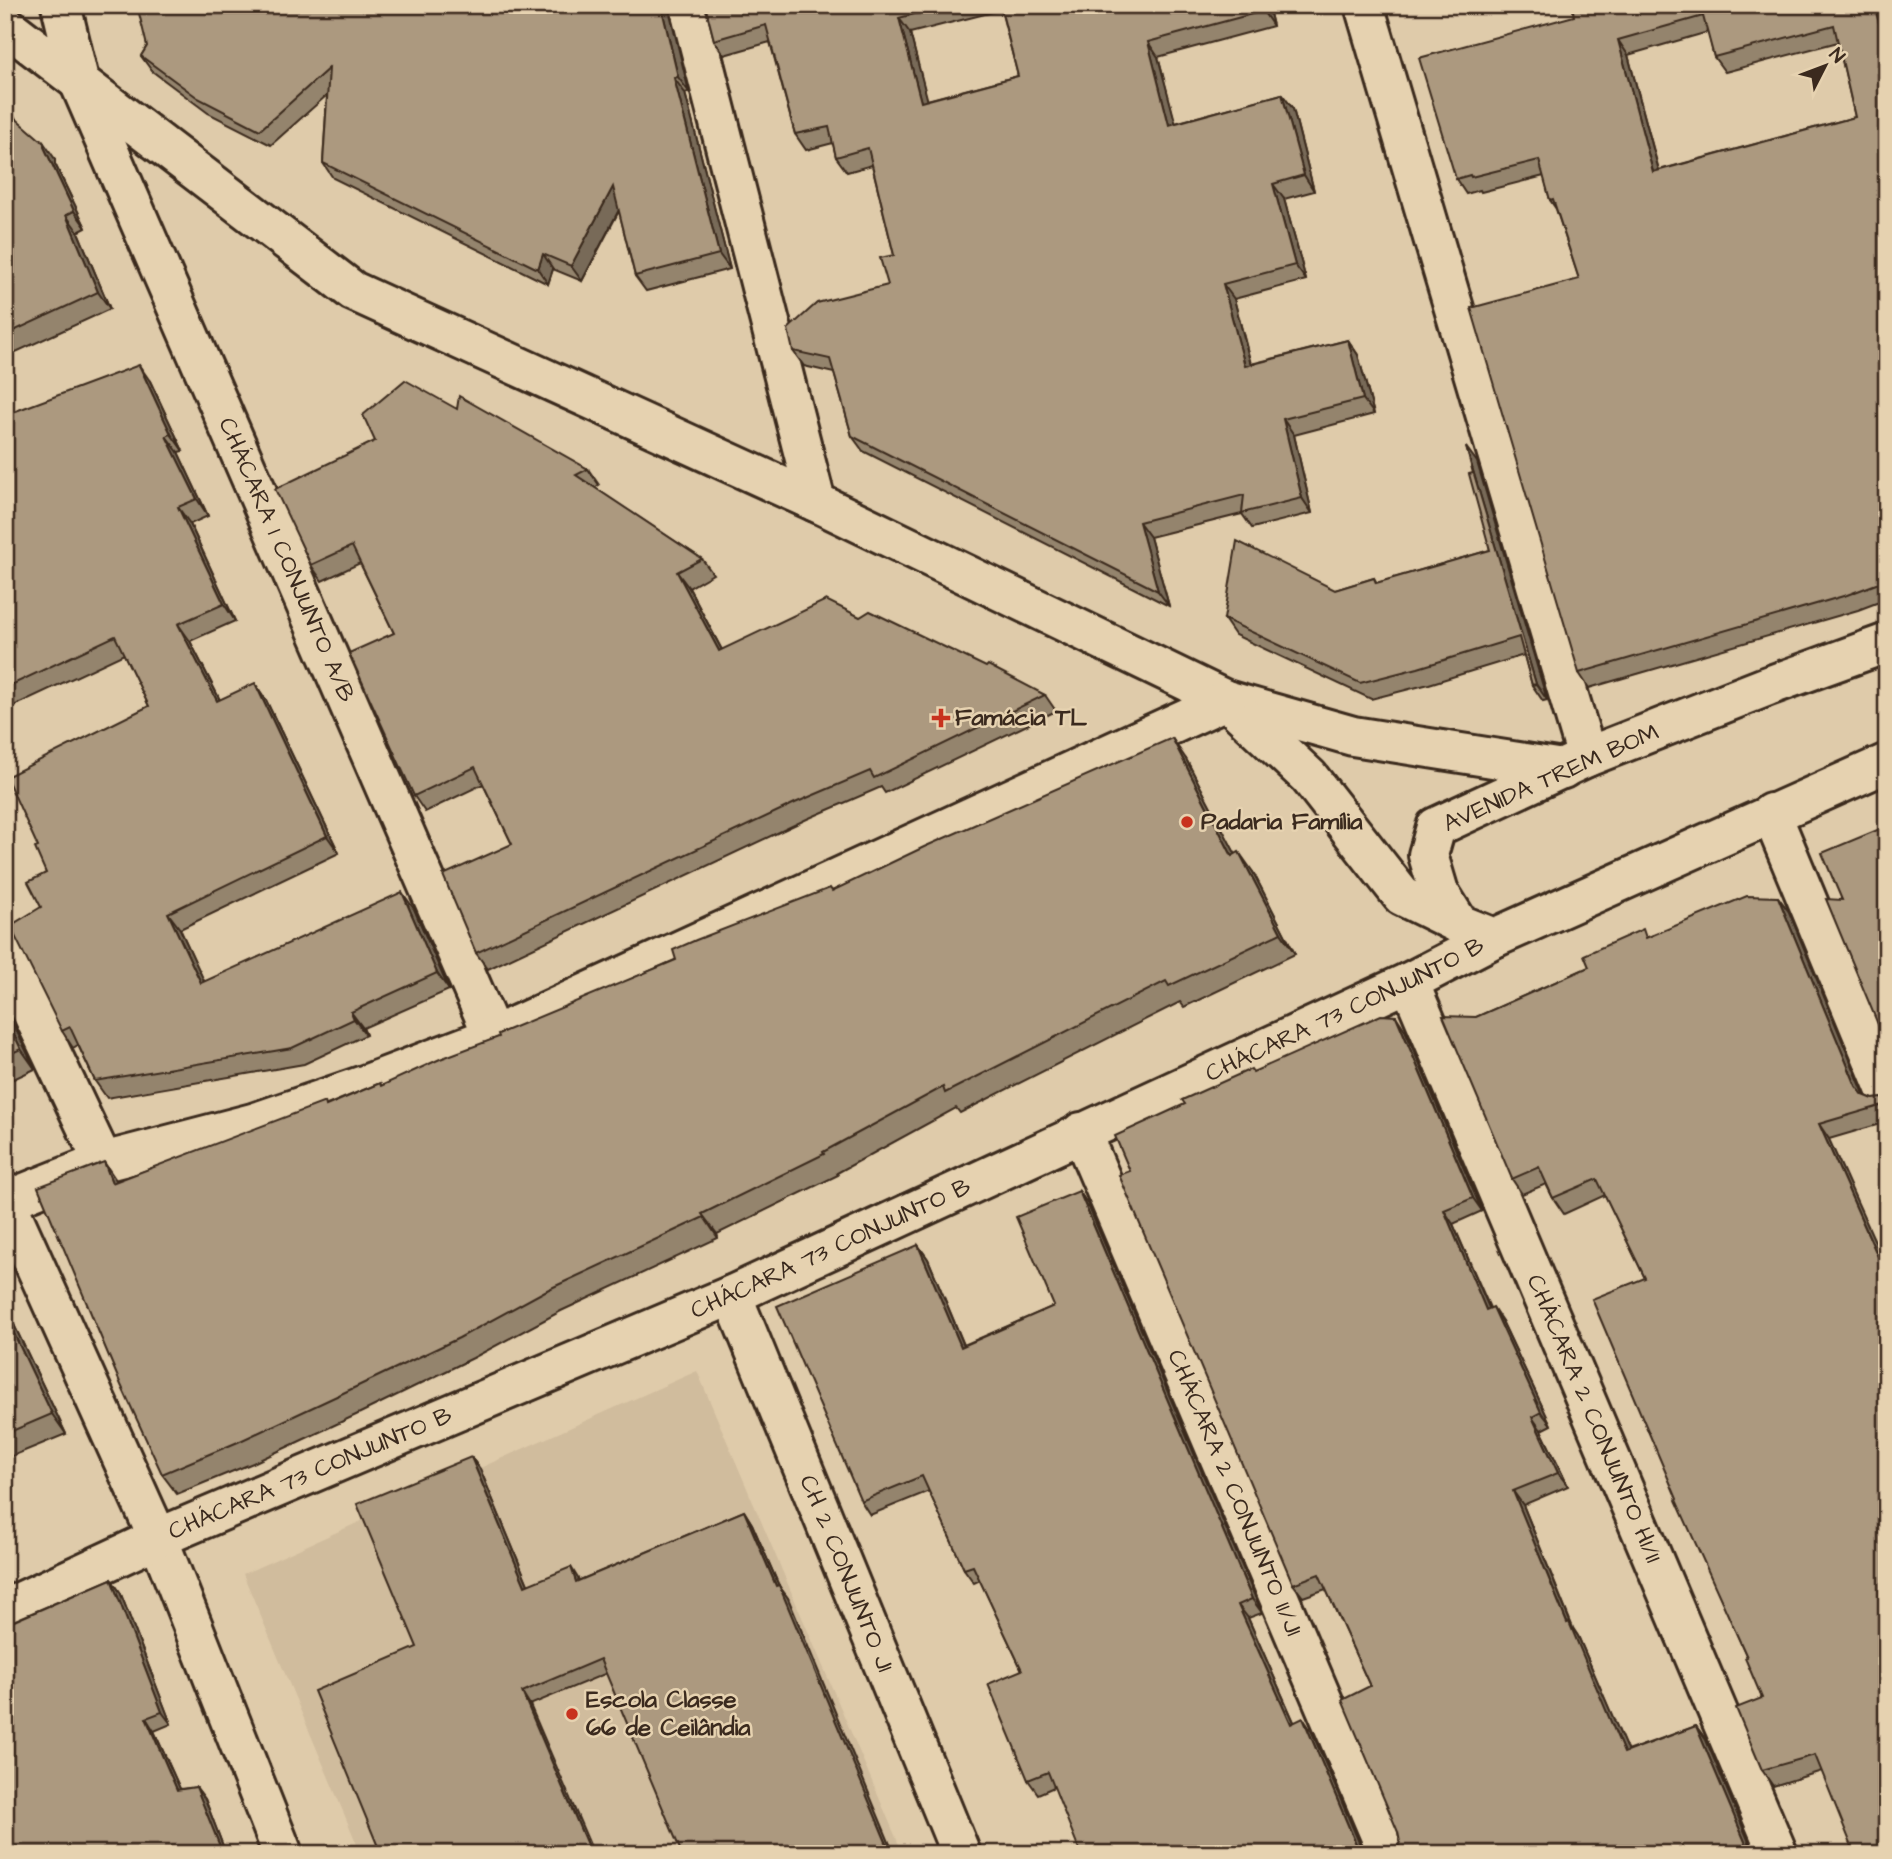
<svg xmlns="http://www.w3.org/2000/svg" width="1892" height="1859" viewBox="0 0 1892 1859" font-family="'Architects Daughter',sans-serif">
<style>
.built{fill:#d0bc9d}
.lines{fill:none;stroke-linecap:round;stroke-linejoin:round}
.minor-casing{stroke:#3b2a1e;stroke-width:44}
.tertiary-casing{stroke:#3b2a1e;stroke-width:44}
.minor{stroke:#e6d2b0;stroke-width:38}
.tertiary{stroke:#e6d2b0;stroke-width:38}
.wall{fill:#94846d;stroke:#3b2a1e;stroke-width:2;fill-rule:evenodd}
.shaded-wall{fill:#786b59;stroke:#3b2a1e;stroke-width:2}
.building{fill:#ac997f;stroke:#3b2a1e;stroke-width:2;fill-rule:evenodd}
.poi-dot{fill:#c8321e;stroke:#e6d2b0;stroke-width:2.5}
.labels{text-anchor:middle;dominant-baseline:central;stroke-width:5;stroke-linejoin:round;paint-order:stroke}
.street-label{font-size:24px;fill:#3b2a1e;stroke:#e6d2b0}
.poi-label{font-size:24px;font-weight:bold;fill:#3b2a1e;stroke:#e6d2b0;text-anchor:start}
</style>
<rect width="100%" height="100%" fill="#dfcbaa"/>
<filter id="ink" filterUnits="userSpaceOnUse"><feTurbulence type="fractalNoise" baseFrequency=".0143" numOctaves="2"/><feDisplacementMap in="SourceGraphic" scale="14" xChannelSelector="R" yChannelSelector="G"/><feConvolveMatrix kernelMatrix="1 2 1 2 8 2 1 2 1" color-interpolation-filters="sRGB"/></filter>
<g filter="url(#ink)">
<path class="built" d="M697,1371L903,1854H361L243,1574Z"/>
<g class="lines">
<defs>
<g id="minor">
<path id="s1" d="M61,5L80,84L493,1036"/>
<path d="M689,5L816,502"/>
<path d="M1364,5L1587,757"/>
<path d="M5,25L353,291L816,502L1226,700L1353,736L1563,769"/>
<path d="M1233,706L1309,777L1402,896L1459,924"/>
<path d="M1771,813L1887,1093"/>
<path d="M5,955L103,1162"/>
<path id="s2" d="M1409,982L1778,1854"/>
<path id="s3" d="M1081,1132L1388,1854"/>
<path d="M5,1201L103,1162L253,1123L367,1084L493,1036L1226,700"/>
<path d="M6,1201L158,1538L283,1854"/>
<path id="s4" d="M732,1295L961,1854"/>
<path id="s5" d="M5,1609L158,1538L732,1295L1409,982L1494,938"/>
</g>
<path id="tertiary" d="M1887,643L1768,686L1587,757L1436,827L1428,855L1439,892L1459,924L1494,938L1887,763"/>
</defs>
<use href="#minor" class="minor-casing"/>
<use href="#tertiary" class="tertiary-casing"/>
<use href="#minor" class="minor"/>
<use href="#tertiary" class="tertiary"/>
</g>
<g class="wall">
<path d="M668,5L689,92L685,93L730,269L646,291L635,276L619,211L582,281L553,269L548,284L333,178L323,163L327,95L271,145L208,113L152,71L141,56L147,46Z"/>
<path d="M705,5H1268L1273,26L1158,57L1175,123L1282,94L1293,109L1314,191L1284,199L1306,280L1234,299L1251,364L1348,340L1358,355L1374,414L1294,435L1312,513L1252,528L1242,514L1150,537L1169,606L863,451L852,436L834,373L804,366L793,351L888,285L894,255L872,165L847,172L836,157L833,143L806,150L795,134L770,42L724,55L714,40ZM1001,10L1018,76L927,100L910,33Z"/>
<path d="M1572,5H1887V15H1883L1887,29V599L1858,610L1589,688L1579,673V279L1556,209L1550,200L1544,176L1481,192L1480,190L1466,194L1456,179L1574,16ZM1708,32L1714,57L1725,72L1838,42L1855,117L1659,170L1628,55Z"/>
<path d="M5,109L55,159V164L86,228L78,232L110,309L5,357Z"/>
<path d="M150,381L183,451L178,452L208,516L190,524L235,621L190,641L220,700H266L339,853L180,929L204,982L414,909L449,990L363,1028L366,1035L304,1064L107,1098L95,1081L78,1045L73,1048L62,1031L41,907L46,873L38,847L149,706L124,654L5,710V415Z"/>
<path d="M457,409L588,469L599,485L594,488L702,559L713,574L689,588L722,650L860,617L1045,695L1056,711L885,793L881,787L807,819L488,969L476,953L512,844L483,784L425,812L414,796L394,633L360,563L322,581L311,565Z"/>
<path d="M1477,462L1547,700L1543,701L1532,685L1524,655L1429,684L1371,699L1235,635L1224,619L1335,590L1374,578L1377,583L1490,550L1473,473Z"/>
<path d="M1186,759L1235,854L1253,872L1295,954L1184,1007L1180,1002L960,1113L956,1108L837,1173L838,1175L717,1234L718,1238L561,1311L473,1358L356,1415L253,1463L177,1494L162,1474L117,1181L327,1105L380,1083L382,1086L499,1037L832,891Z"/>
<path d="M1778,897L1789,912L1864,1095L1873,1099L1885,1098L1887,1096V1122L1829,1139L1822,1771L1773,1786L1762,1770V1698L1747,1657L1677,1499L1645,1278L1605,1195L1564,1214L1553,1198L1546,1184L1522,1194L1512,1179L1476,1017L1589,967L1648,937Z"/>
<path d="M5,1007L35,1069L5,1083Z"/>
<path d="M1405,1030L1482,1211L1453,1224L1490,1308L1502,1321L1551,1425L1541,1430L1568,1486L1523,1505L1573,1628L1578,1636L1627,1751L1696,1726L1706,1740L1754,1854H1395L1400,1842L1370,1686L1326,1589L1303,1597L1293,1584L1130,1171L1185,1104L1253,1072Z"/>
<path d="M1079,1191L1088,1205L1262,1613L1248,1618L1294,1722L1312,1732L1054,1787L1038,1794L1028,1780L1022,1670L980,1580L974,1583L964,1569L929,1491L870,1515L861,1501L918,1245L928,1259L964,1345L1054,1306Z"/>
<path d="M5,1306L66,1434L5,1459Z"/>
<path d="M471,1457L480,1469L528,1585L580,1580L744,1511L752,1524L779,1586L788,1598L530,1705L417,1647Z"/>
<path d="M111,1579L120,1592L171,1724L154,1731L180,1789L196,1787L205,1799L226,1854H5L12,1619L13,1621Z"/>
</g>
<g class="shaded-wall">
<path d="M661,5H668L689,92L678,77Z"/>
<path d="M1261,5H1268L1273,26L1263,11Z"/>
<path d="M1874,5H1876L1883,15L1887,29V52Z"/>
<path d="M899,18L910,33L932,117L921,102Z"/>
<path d="M1618,40L1628,55L1663,186L1653,172Z"/>
<path d="M1148,42L1158,57L1180,140L1169,125Z"/>
<path d="M674,78L685,93L730,269L719,254Z"/>
<path d="M1282,94L1293,109L1314,191L1304,175Z"/>
<path d="M44,143L55,159V164L86,228L74,211L44,147Z"/>
<path d="M1273,184L1284,199L1306,280L1295,265Z"/>
<path d="M613,187L623,202L582,281L571,266Z"/>
<path d="M66,215L78,232L110,309L98,292Z"/>
<path d="M543,254L553,269L548,284L538,269Z"/>
<path d="M1223,284L1234,299L1255,381L1245,366Z"/>
<path d="M1348,340L1358,355L1374,414L1363,399Z"/>
<path d="M139,365L150,381L183,451L171,434Z"/>
<path d="M1283,419L1294,435L1312,513L1302,498Z"/>
<path d="M166,436L178,452L208,516L197,499Z"/>
<path d="M1466,447L1477,462L1547,700L1536,684Z"/>
<path d="M178,507L190,524L235,621L224,604Z"/>
<path d="M1139,522L1150,537L1169,606L1158,591Z"/>
<path d="M677,572L689,588L731,667L719,651Z"/>
<path d="M178,624L190,641L229,718L217,701Z"/>
<path d="M255,683L266,700L339,853L327,836Z"/>
<path d="M1172,738L1186,759L1247,876L1232,856Z"/>
<path d="M1239,852L1253,872L1295,954L1281,933Z"/>
<path d="M402,892L414,909L449,990L437,973Z"/>
<path d="M1778,897L1789,912L1867,1101L1856,1086Z"/>
<path d="M168,913L180,929L213,1000L201,983Z"/>
<path d="M5,1007L35,1069L21,1049L5,1016Z"/>
<path d="M351,1012L363,1028L366,1035L354,1019Z"/>
<path d="M1396,1016L1405,1030L1482,1211L1473,1198Z"/>
<path d="M1819,1124L1829,1139L1887,1268V1277Z"/>
<path d="M104,1162L118,1183H112Z"/>
<path d="M1079,1191L1088,1205L1262,1613L1252,1599Z"/>
<path d="M1444,1210L1453,1224L1496,1324L1486,1310Z"/>
<path d="M702,1214L717,1234L718,1238Z"/>
<path d="M918,1245L928,1259L970,1360L961,1347Z"/>
<path d="M5,1306L66,1434L52,1414L5,1315Z"/>
<path d="M1493,1307L1502,1321L1551,1425L1541,1412Z"/>
<path d="M1532,1417L1541,1430L1568,1486L1558,1473Z"/>
<path d="M471,1457L480,1469L534,1599L525,1586Z"/>
<path d="M1513,1491L1523,1505L1573,1629L1578,1636L1634,1766L1624,1753L1567,1623Z"/>
<path d="M744,1511L752,1524L779,1586L788,1598L894,1854H891Z"/>
<path d="M571,1567L579,1580L585,1594L576,1582Z"/>
<path d="M111,1579L120,1592L171,1724L162,1712Z"/>
<path d="M1238,1605L1248,1618L1301,1738L1291,1724Z"/>
<path d="M522,1692L530,1705L594,1854H591Z"/>
<path d="M146,1718L154,1731L186,1802L177,1790Z"/>
<path d="M1303,1718L1312,1732L1364,1854H1362L1358,1849Z"/>
<path d="M1696,1726L1706,1740L1754,1854H1752L1748,1849Z"/>
<path d="M196,1787L205,1799L226,1854H223Z"/>
</g>
<g class="building">
<path d="M137,5H661L678,77L674,78L719,254L635,276L613,187L571,266L543,254L538,269L323,163L329,68L260,130L198,98L141,56L147,46Z"/>
<path d="M705,5H949L899,18L921,102L1018,76L1000,5H1261L1263,11L1148,42L1169,125L1282,94L1304,175L1273,184L1295,265L1223,284L1245,366L1348,340L1363,399L1283,419L1302,498L1242,513L1244,495L1139,522L1158,591L852,436L830,359L793,351L788,329L817,303L888,285L880,258L894,255L868,148L836,157L829,127L795,134L766,25L714,40Z"/>
<path d="M1572,5H1874L1887,52V580L1847,595L1579,673L1471,308L1579,279L1553,199L1550,200L1539,160L1471,177L1470,175L1456,179L1419,58L1574,16ZM1703,16L1714,57L1834,25L1855,117L1653,172L1618,40Z"/>
<path d="M5,109L44,143V147L74,211L66,215L98,292L5,335Z"/>
<path d="M139,365L171,434L166,436L197,499L178,507L224,604L178,624L217,701L255,683L327,836L168,913L201,983L402,892L437,973L351,1012L354,1019L292,1048L95,1081L70,1027L62,1031L10,926L41,907L28,882L46,873L35,848L38,847L6,777L149,706L115,636L5,688V415Z"/>
<path d="M405,380L457,409L459,396L588,469L576,475L702,559L677,572L719,651L826,600L860,617L870,611L986,667L988,665L1045,695L874,778L870,771L795,803L476,953L443,875L512,844L475,767L414,796L349,653L394,633L352,546L311,565L275,489L375,441L363,415Z"/>
<path d="M1466,447L1536,684L1532,685L1519,637L1418,668L1360,683L1224,619L1237,541L1335,590L1374,578L1376,583L1490,550L1469,474L1473,473Z"/>
<path d="M1172,738L1232,856L1239,852L1281,933L1169,986L1166,981L945,1093L943,1087L823,1152L824,1154L702,1214L704,1217L547,1290L459,1338L341,1394L238,1442L162,1474L121,1385L38,1187L104,1162L112,1183L325,1102L326,1106L380,1083L381,1086L440,1059L499,1037L498,1034L676,960L673,950L696,940L830,888L832,891L924,847Z"/>
<path d="M1887,826V1046L1826,899L1842,900L1822,853Z"/>
<path d="M1747,896L1778,897L1856,1086L1863,1095L1873,1099L1885,1098L1887,1096V1104L1819,1124L1887,1277V1854H1855L1815,1755L1762,1770L1736,1708L1762,1698L1745,1658L1747,1657L1676,1500L1677,1499L1592,1299L1645,1278L1597,1179L1553,1198L1539,1167L1512,1179L1443,1016L1476,1017L1589,967L1584,955L1643,929L1646,938Z"/>
<path d="M1381,1015L1396,1016L1473,1198L1444,1210L1486,1310L1493,1307L1541,1412L1532,1417L1558,1473L1513,1491L1567,1623L1569,1622L1624,1753L1696,1726L1748,1849L1753,1854H1395L1400,1842L1398,1832L1342,1700L1370,1686L1319,1574L1293,1584L1119,1175L1130,1171L1115,1136L1185,1104L1182,1100L1251,1069L1253,1072Z"/>
<path d="M5,1016L21,1049L5,1056Z"/>
<path d="M1079,1191L1252,1599L1238,1605L1291,1724L1303,1718L1358,1849L1362,1854H1081L1048,1772L1028,1780L988,1684L1022,1670L973,1566L964,1569L922,1476L861,1501L777,1306L918,1245L961,1347L1054,1306L1016,1217Z"/>
<path d="M5,1315L52,1414L5,1434Z"/>
<path d="M471,1457L525,1586L571,1567L576,1582L744,1511L776,1586L779,1585L891,1854H682L600,1659L522,1692L591,1854H381L314,1691L417,1647L357,1504Z"/>
<path d="M111,1579L162,1712L146,1718L177,1790L196,1787L223,1854H5V1622L12,1619V1622Z"/>
</g>
</g>
<g class="poi-dot">
<path d="M937.5 707.5h7v7h7v7h-7v7h-7v-7h-7v-7h7z"/>
<circle cx="1187" cy="822" r="7"/>
<circle cx="572" cy="1714" r="7"/>
</g>
<g class="labels">
<g class="street-label">
<text stroke="none"><textPath href="#s1" startOffset="600">CHÁCARA 1 CONJUNTO A/B</textPath></text>
<text transform="translate(1551 778) rotate(-24)">AVENIDA TREM BOM</text>
<text stroke="none"><textPath href="#s5" startOffset="1468">CHÁCARA 73 CONJUNTO B</textPath></text>
<text stroke="none"><textPath href="#s5" startOffset="901">CHÁCARA 73 CONJUNTO B</textPath></text>
<text stroke="none"><textPath href="#s2" startOffset="474">CHÁCARA 2 CONJUNTO H1/I1</textPath></text>
<text stroke="none"><textPath href="#s5" startOffset="334">CHÁCARA 73 CONJUNTO B</textPath></text>
<text stroke="none"><textPath href="#s3" startOffset="392">CHÁCARA 2 CONJUNTO I1/J1</textPath></text>
<text stroke="none"><textPath href="#s4" startOffset="301">CH 2 CONJUNTO J1</textPath></text>
</g>
<g class="poi-label">
<text x="955" y="718">Famácia TL</text>
<text x="1201" y="822">Padaria Família</text>
<text x="586" y="1700">Escola Classe<tspan x="586" dy="28">66 de Ceilândia</tspan></text>
</g>
</g>
<rect width="1892" height="1859" fill="none" stroke="#e6d2b0" stroke-width="28"/>
<rect x="14" y="14" width="1864" height="1831" fill="none" stroke="#3b2a1e" stroke-width="2.5" filter="url(#ink)"/>
<g transform="translate(1825 66) rotate(48)" stroke="#e6d2b0" stroke-width="5" paint-order="stroke">
<path d="M0-5L12 26L0 18L-12 26Z" fill="#3b2a1e"/>
<text y="-10" font-size="19" font-weight="bold" text-anchor="middle" fill="#3b2a1e">N</text>
</g>
</svg>
